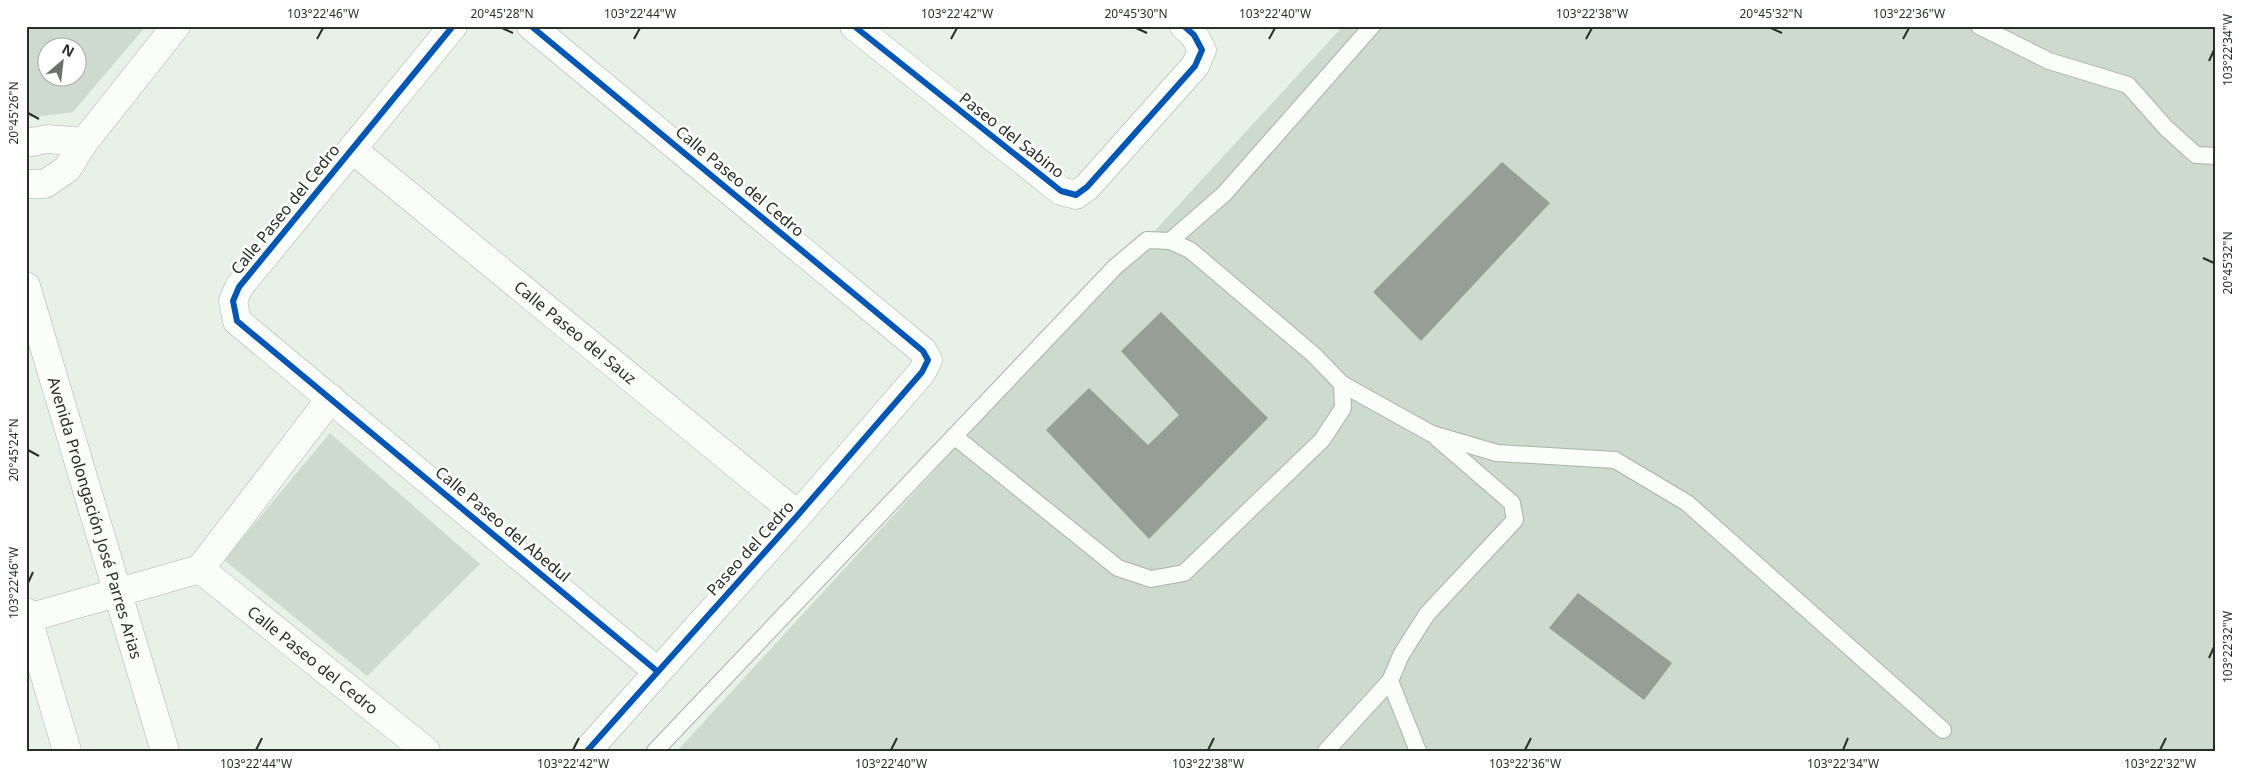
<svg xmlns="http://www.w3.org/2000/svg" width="2242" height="777" viewBox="0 0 2242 777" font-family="'Noto Sans',sans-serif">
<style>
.green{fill:#ccdbcc;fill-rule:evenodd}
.building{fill:#969e96}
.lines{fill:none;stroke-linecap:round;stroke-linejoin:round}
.lane-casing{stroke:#aab2a9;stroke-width:18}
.street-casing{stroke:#aab2a9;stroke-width:29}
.lane{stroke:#fbfdfb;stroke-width:16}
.street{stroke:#fbfdfb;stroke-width:28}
.cycleway-casing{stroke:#fff;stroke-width:9}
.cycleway{stroke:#0057b8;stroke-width:6}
.ticks{fill:none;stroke:#272f27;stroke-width:2}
.labels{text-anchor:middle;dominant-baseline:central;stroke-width:5;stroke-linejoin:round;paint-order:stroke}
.street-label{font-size:16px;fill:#272f27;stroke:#fff}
.neatline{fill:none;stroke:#272f27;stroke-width:2}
.ticks-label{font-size:12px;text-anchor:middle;fill:#272f27}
</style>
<rect width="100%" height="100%" fill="#e7f2e7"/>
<g class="green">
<path d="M26,26H146L73,112L26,118ZM48,48H78V78H48Z"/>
<path d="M1343,26H2216V751H677Z"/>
<path d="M330,433L480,564L367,676L224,560Z"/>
</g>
<g class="building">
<path d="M1502,162L1550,203L1421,341L1373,292Z"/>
<path d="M1161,312L1268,418L1149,539L1046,430L1089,388L1148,445L1179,415L1121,351Z"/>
<path d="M1578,593L1672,663L1644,700L1549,628Z"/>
</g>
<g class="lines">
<defs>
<g id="lane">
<path d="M1979,26L2049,61L2128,85L2166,128L2196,155L2216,156"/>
<path d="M1170,241L1224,194L1372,26"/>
<path d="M1342,384L1432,434L1497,453L1615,460L1687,503L1943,730"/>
<path d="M655,751L1115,267L1147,240L1170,241L1190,250L1314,355L1342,384L1343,408L1322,440L1184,573L1151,579L1118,568L954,436"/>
<path d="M1326,751L1390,681"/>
<path d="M1418,751L1390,681L1401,655L1427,614L1515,520L1512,503L1438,439"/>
</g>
<g id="street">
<path d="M453,26L239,287L233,301L237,321L657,671"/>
<path d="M531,26L923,351L928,360L922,372L798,515L587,751"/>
<path d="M854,26L1061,191L1076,195L1087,187L1195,66L1202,50L1194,35L1184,26"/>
<path d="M26,143L48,139L84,142"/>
<path id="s1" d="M352,149L798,515"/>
<path d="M26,184H45L67,169L84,142L176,26"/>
<path id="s2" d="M26,286L165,751"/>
<path id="s3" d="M200,569L426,751"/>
<path d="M26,612L67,751"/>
<path d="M28,618L200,569L331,398"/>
</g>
</defs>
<use href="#lane" class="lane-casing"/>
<use href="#street" class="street-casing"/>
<use href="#lane" class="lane"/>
<use href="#street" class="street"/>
<defs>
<g id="cycleway">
<path d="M453,26L239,287L233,301L237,321L657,671"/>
<path d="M531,26L923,351L928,360L922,372L798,515L587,751"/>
<path d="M854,26L1061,191L1076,195L1087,187L1195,66L1202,50L1194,35L1184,26"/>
</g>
</defs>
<use href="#cycleway" class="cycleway-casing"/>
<use href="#cycleway" class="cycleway"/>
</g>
<path class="ticks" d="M502,28L513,33M1136,28L1147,33M1771,28L1782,33M317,39L323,28M634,39L640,28M951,39L957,28M1269,39L1275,28M1586,39L1592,28M1903,39L1909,28M2209,61L2214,50M28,113L39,119M2203,258L2214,263M28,450L39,456M28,583L33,572M2209,658L2214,647M256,750L262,738M573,750L579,738M891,750L897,738M1208,750L1214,738M1525,750L1531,738M1843,750L1848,738M2160,750L2166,738"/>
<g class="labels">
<g class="street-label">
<text transform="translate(1012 135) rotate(38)">Paseo del Sabino</text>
<text transform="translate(740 181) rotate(40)">Calle Paseo del Cedro</text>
<text transform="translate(285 209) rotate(-51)">Calle Paseo del Cedro</text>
<text stroke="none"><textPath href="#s1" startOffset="289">Calle Paseo del Sauz</textPath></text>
<text stroke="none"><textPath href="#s2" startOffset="242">Avenida Prolongación José Parres Arias</textPath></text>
<text transform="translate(503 524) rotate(40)">Calle Paseo del Abedul</text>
<text transform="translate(750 548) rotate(-48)">Paseo del Cedro</text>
<text stroke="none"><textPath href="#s3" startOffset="145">Calle Paseo del Cedro</textPath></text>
</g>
</g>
<rect width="2242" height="777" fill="none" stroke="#ffffff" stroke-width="55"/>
<g transform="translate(62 62) rotate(28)"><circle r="24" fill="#ffffff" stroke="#a9aca9"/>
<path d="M0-4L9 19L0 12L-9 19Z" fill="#6a736a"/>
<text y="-8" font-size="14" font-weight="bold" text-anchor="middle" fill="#272f27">N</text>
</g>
<rect x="28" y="28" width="2186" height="722" class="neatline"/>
<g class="ticks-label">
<text x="323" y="18">103°22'46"W</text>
<text x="502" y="18">20°45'28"N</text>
<text x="640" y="18">103°22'44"W</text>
<text x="957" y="18">103°22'42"W</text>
<text x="1136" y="18">20°45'30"N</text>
<text x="1275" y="18">103°22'40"W</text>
<text x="1592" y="18">103°22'38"W</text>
<text x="1771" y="18">20°45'32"N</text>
<text x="1909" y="18">103°22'36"W</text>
<text transform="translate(2228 50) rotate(-90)" y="4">103°22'34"W</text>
<text transform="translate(14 113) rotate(-90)" y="4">20°45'26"N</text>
<text transform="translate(2228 263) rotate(-90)" y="4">20°45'32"N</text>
<text transform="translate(14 450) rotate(-90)" y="4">20°45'24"N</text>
<text transform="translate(14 583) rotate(-90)" y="4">103°22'46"W</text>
<text transform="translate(2228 647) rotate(-90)" y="4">103°22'32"W</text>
<text x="256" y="768">103°22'44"W</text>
<text x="573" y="768">103°22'42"W</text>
<text x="891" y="768">103°22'40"W</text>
<text x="1208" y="768">103°22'38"W</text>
<text x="1525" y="768">103°22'36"W</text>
<text x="1843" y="768">103°22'34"W</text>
<text x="2160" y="768">103°22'32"W</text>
</g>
</svg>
